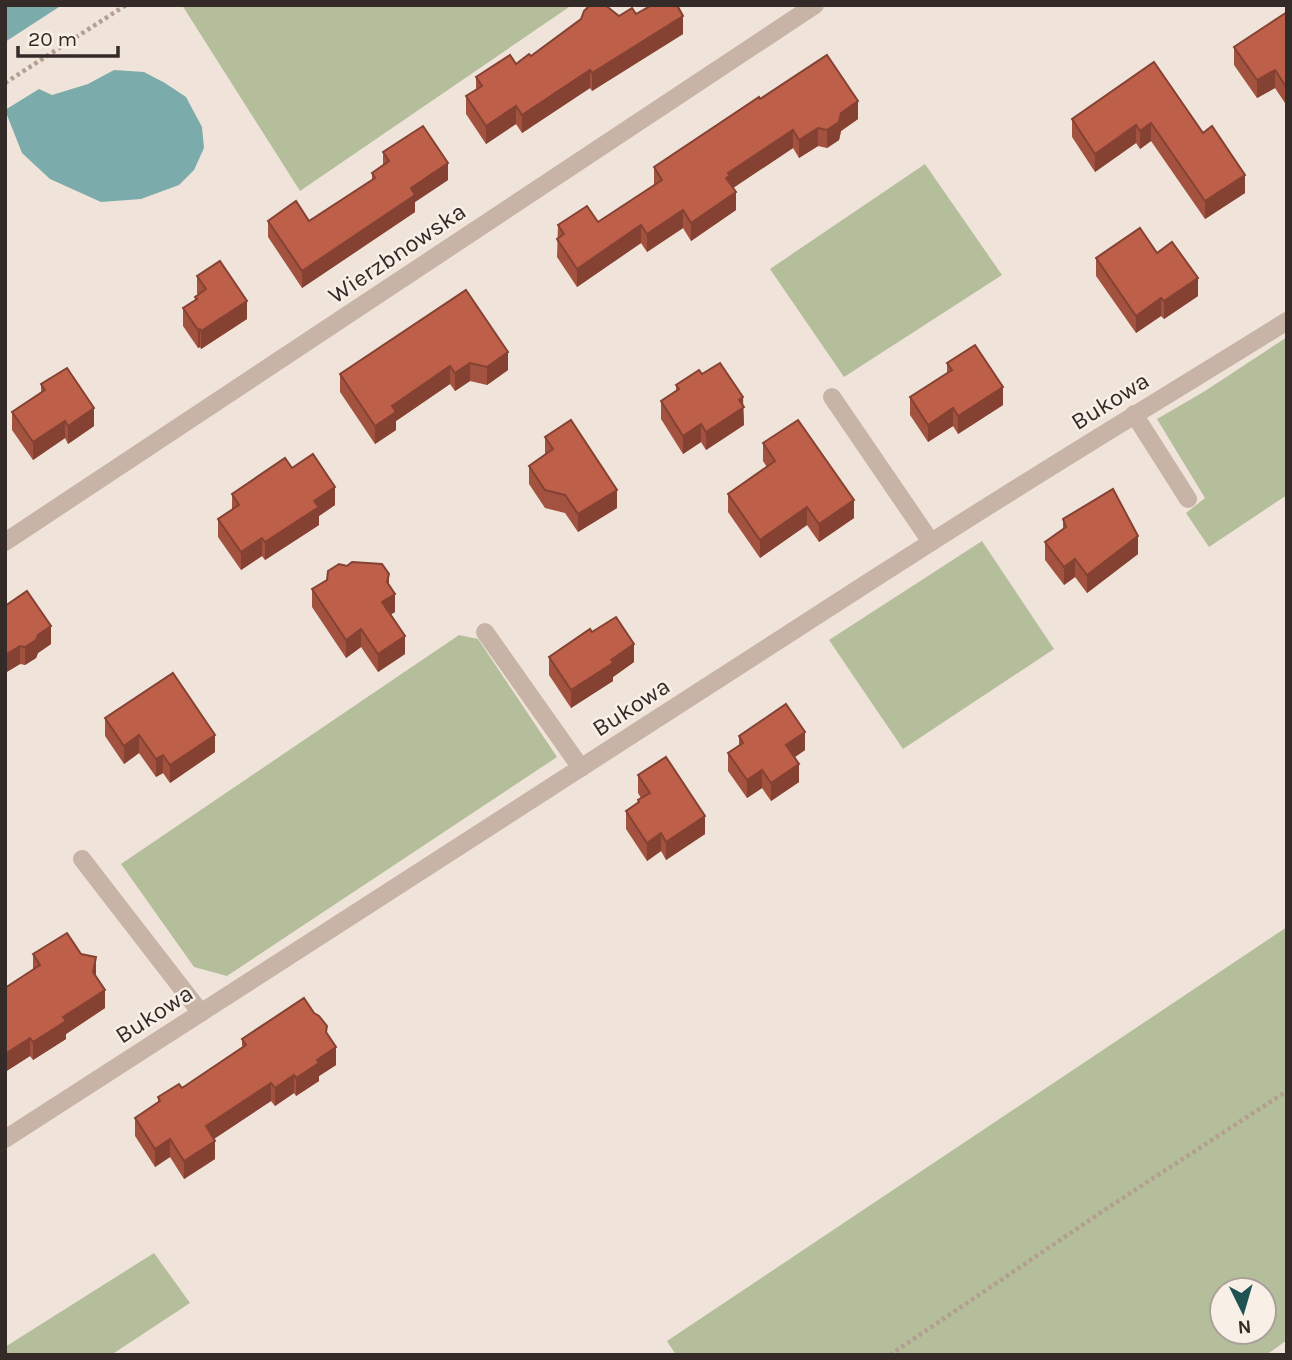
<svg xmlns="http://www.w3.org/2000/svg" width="1292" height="1360" viewBox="0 0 1292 1360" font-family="Karla,sans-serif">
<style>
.green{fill:#b4be9b;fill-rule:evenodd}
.water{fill:#7babaa}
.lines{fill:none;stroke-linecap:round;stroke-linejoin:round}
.path{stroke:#b39e91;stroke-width:4.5;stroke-dasharray:3.5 3.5;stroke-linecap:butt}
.minor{stroke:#c7b4a7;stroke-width:18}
.wall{fill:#a3523f}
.shaded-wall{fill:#854233}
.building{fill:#be5f49;stroke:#854233;stroke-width:2}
.labels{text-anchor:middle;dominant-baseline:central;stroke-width:5;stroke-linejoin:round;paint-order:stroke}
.street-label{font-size:24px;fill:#342a27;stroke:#f8efe6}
</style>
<rect width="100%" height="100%" fill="#f0e4da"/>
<g class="green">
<path d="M182,5H572L300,191Z"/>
<path d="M925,164L1002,275L844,377L770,269Z"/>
<path d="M1287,337V495L1209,547L1186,513L1205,498L1157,419L1205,391Z"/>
<path d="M982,541L1054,649L903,749L829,640Z"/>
<path d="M459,635L478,639L557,757L227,976L194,967L121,864Z"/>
<path d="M1287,927V1340L1266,1355H676L667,1341ZM1222,1290H1264V1332H1222Z"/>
<path d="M154,1253L190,1303L111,1355H5V1347Z"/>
</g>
<g class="water">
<path d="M5,5H62L5,42Z"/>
<path d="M114,70L144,72L165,83L186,97L202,127L204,148L194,170L179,185L141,199L101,202L50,179L22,153L5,110L39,89L52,95L88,84Z"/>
</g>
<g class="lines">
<g class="path">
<path d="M5,83L126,5"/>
<path d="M890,1355L1109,1207L1287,1091"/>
</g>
<g class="minor">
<path d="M832,397L931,542"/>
<path d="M1134,414L1188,499"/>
<path d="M5,542L815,5"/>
<path d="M485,632L581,768"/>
<path d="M82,859L201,1013"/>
<path d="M5,1139C314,940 621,740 930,543C1048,467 1168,395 1287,321"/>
</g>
</g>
<g class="wall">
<path d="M1287,12V106L1275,88L1257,98L1234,65V47Z"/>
<path d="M636,14L683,34L592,91L590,88L522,133L516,124L486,144L466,114V96L476,90V77L516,64L619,16Z"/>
<path d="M1154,62L1245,193L1205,219L1151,141L1140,149L1136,143L1095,172L1072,137V119Z"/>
<path d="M760,99L858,119L841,131L839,140L827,148L818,146L799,158L793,148L733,188L736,210L691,241L683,228L647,252L641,243L577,287L557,257L558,225L598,222L654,185V167Z"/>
<path d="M383,152L448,180L415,202V212L302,288L268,237V221H309L372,180V173L383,165Z"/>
<path d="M1157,253L1198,296L1164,319L1161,316L1136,333L1096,276V258Z"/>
<path d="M197,276L247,319L201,349L200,347L198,348L183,326V308L195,300V297L198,295L197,293Z"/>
<path d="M466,290L508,370L487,385L470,381L455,391L450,384L396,421V430L375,444L340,392V374Z"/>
<path d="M947,363L1003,405L958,434L953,426L928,442L910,415V397L947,373Z"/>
<path d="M702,374L743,405L744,425L706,450L701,442L683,454L661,419V401L676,391V385Z"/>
<path d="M41,384L94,426L68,444L65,438L33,460L12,430V412L41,392Z"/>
<path d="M545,437L617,508L578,532L565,513L545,508L529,484V466L545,455Z"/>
<path d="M763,443L854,518L819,542L807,525L760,558L728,512V494L767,467L763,461Z"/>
<path d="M292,468L335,505L319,516V525L265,560L262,556L241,570L218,537V519L232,510V494Z"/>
<path d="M1063,519L1138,554L1087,593L1075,577L1064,585L1045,560V542L1063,529Z"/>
<path d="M347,566L389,585L395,612L391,614L405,654L378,672L361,647L346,658L312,607V589Z"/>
<path d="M5,606L51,644L38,653L36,658L25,665L20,664L5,673Z"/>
<path d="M592,632L634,662L613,677V681L571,708L549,675V657Z"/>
<path d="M105,718L215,752L170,783L163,773L156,777L139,753L124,764L105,736Z"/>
<path d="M739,736L805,750L795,757L799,782L771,801L762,788L747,798L728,771V753L739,746Z"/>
<path d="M638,775L705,834L666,860L661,851L647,861L626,829V811L638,803V800L641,798L638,793Z"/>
<path d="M33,954L96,976L105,1008L66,1034V1039L33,1060L30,1056L5,1072L33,970Z"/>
<path d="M326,1032L336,1065L319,1076V1081L296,1096L294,1093L275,1106L271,1101L214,1139L215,1159L184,1179L170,1157L155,1167L135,1136V1118L158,1103V1097L182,1088L242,1047V1039Z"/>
</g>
<g class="shaded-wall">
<path d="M683,16V34L592,91V73Z"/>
<path d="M590,70V88L522,133V115Z"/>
<path d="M1275,70V88L1257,98V80Z"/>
<path d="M858,101V119L841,131L839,140L827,148V130L841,113Z"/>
<path d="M516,106V124L486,144V126Z"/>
<path d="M1151,123V141L1140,149V131Z"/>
<path d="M1136,125V143L1095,172V154Z"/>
<path d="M818,128V146L799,158V140Z"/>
<path d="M793,130V148L730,190L726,178L728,173Z"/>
<path d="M448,163V180L415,202V212L302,288V271L411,188Z"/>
<path d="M1245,175V193L1205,219V201Z"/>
<path d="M736,192V210L691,241V223Z"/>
<path d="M683,210V228L647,252V234Z"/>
<path d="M641,225V243L577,287V269Z"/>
<path d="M1198,278V296L1164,319V301Z"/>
<path d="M1161,298V316L1136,333V316Z"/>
<path d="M247,301V319L201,349V331Z"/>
<path d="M200,329V347L198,348V330Z"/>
<path d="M508,352V370L487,385V367Z"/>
<path d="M470,363V381L455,391V373Z"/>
<path d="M450,366V384L396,421V430L375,444V426L392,406Z"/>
<path d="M1003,387V405L958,434V416Z"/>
<path d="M743,397L744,425L706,450V432Z"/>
<path d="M94,408V426L68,444V426Z"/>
<path d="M953,408V426L928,442V425Z"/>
<path d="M65,421V438L33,460V442Z"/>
<path d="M701,424V442L683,454V436Z"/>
<path d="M335,487V505L319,516V525L265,560V542L314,501Z"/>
<path d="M617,490V508L578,532V514Z"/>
<path d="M854,500V518L819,542V524Z"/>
<path d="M807,507V525L760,558V540Z"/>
<path d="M1138,536V554L1087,593V575Z"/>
<path d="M262,538V556L241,570V552Z"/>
<path d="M1075,559V577L1064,585V567Z"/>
<path d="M389,574V592L395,594V612L382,620V602Z"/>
<path d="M51,626V644L38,653L36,658L25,665V647L38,635Z"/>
<path d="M361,629V647L346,658V640Z"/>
<path d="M405,636V654L378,672V654Z"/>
<path d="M634,644V662L613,677V681L571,708V690Z"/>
<path d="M20,646V664L5,673V655Z"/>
<path d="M805,732V750L786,763V745Z"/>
<path d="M139,735V753L124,764V746Z"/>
<path d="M215,735V752L170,783V765Z"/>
<path d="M163,755V773L156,777V759Z"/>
<path d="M799,764V782L771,801V783Z"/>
<path d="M762,770V788L747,798V780Z"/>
<path d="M705,816V834L666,860V842Z"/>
<path d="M661,833V851L647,861V843Z"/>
<path d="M96,957V975L93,990V972Z"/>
<path d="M105,990V1008L66,1034V1039L33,1060V1042L63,1017Z"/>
<path d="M30,1038V1056L5,1072V1054Z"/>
<path d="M336,1047V1065L319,1076V1081L296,1096V1078L317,1060Z"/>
<path d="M294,1075V1093L275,1106V1088Z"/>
<path d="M271,1083V1101L206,1144V1126Z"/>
<path d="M170,1139V1157L155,1167V1149Z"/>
<path d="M215,1141V1159L184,1179V1161Z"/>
</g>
<g class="building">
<path d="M590,5H605L619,16L632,8L636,14L652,5H677L683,16L592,73L590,70L522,115L516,106L486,126L466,96L482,86L476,77L510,55L516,64L529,54L531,56L581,19L584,11Z"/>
<path d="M1287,12V88L1275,70L1257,80L1234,47Z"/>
<path d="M827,55L858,101L841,113L839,122L827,130L818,128L799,140L793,130L728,173L730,176L726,178L736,192L691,223L683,210L647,234L641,225L577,269L557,239L564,234L558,225L587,206L598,222L662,180L654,167L759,97L760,99Z"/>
<path d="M1154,62L1203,133L1212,126L1245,175L1205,201L1151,123L1140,131L1136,125L1095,154L1072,119Z"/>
<path d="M423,126L448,163L411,188L415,195L302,271L268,221L296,201L309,221L375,178L372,173L389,161L383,152Z"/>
<path d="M1140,228L1157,253L1172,242L1198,278L1164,301L1161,298L1136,316L1096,258Z"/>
<path d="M220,261L247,301L201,331L200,329L198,330L183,308L197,299L195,297L206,289L197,276Z"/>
<path d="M466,290L508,352L487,367L470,363L455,373L450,366L392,406L396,412L375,426L340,374Z"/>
<path d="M975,345L1003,387L958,416L953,408L928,425L910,397L952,370L947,363Z"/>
<path d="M720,363L743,397L739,400L744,407L706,432L701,424L683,436L661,401L679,389L676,385L699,370L702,374Z"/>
<path d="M67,368L94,408L68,426L65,421L33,442L12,412L45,390L41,384Z"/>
<path d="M571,420L617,490L578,514L565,495L545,490L529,466L553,449L545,437Z"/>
<path d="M798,420L854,500L819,524L807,507L760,540L728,494L775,461L763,443Z"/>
<path d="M313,454L335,487L314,501L319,507L265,542L262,538L241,552L218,519L239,505L232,494L285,458L292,468Z"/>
<path d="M1113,489L1138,536L1087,575L1075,559L1064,567L1045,542L1066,527L1063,519Z"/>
<path d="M352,562L382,564L389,574L387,582L395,594L382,602L405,636L378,654L361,629L346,640L312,589L327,580L328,571L339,564L347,566Z"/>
<path d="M27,591L51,626L38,635L36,640L25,647L20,646L5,655V606Z"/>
<path d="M616,617L634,644L611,660L613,663L571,690L549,657L590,629L592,632Z"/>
<path d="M173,673L215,735L170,765L163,755L156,759L139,735L124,746L105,718Z"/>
<path d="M786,704L805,732L786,745L799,764L771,783L762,770L747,780L728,753L743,743L739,736Z"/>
<path d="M666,757L705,816L666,842L661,833L647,843L626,811L639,802L638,800L650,793L638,775Z"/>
<path d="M67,933L81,954L96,957L93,972L105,990L63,1017L66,1021L33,1042L30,1038L5,1054V988L40,965L33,954Z"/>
<path d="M304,998L314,1013L319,1016L327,1026L326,1032L336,1047L317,1060L319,1063L296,1078L294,1075L275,1088L271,1083L206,1126L215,1141L184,1161L170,1139L155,1149L135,1118L160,1101L158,1097L179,1084L182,1088L246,1045L242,1039Z"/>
</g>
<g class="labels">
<g class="street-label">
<text transform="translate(397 253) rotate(-34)">Wierzbnowska</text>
<text transform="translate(1110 401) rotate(-32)">Bukowa</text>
<text transform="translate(631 707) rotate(-33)">Bukowa</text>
<text transform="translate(154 1014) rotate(-33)">Bukowa</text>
</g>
</g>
<rect width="1292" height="1360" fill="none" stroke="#342a27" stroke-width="14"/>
<g transform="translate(1243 1311) rotate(175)"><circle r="33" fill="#f8efe6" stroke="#aaa09a" stroke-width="2"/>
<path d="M0-5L12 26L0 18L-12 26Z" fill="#1f5253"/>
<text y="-10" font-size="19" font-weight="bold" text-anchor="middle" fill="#342a27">N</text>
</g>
<path d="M18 46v10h100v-10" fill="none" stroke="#342a27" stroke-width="3.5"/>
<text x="28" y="46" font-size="21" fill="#342a27" stroke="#f8efe6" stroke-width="5" paint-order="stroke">20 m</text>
</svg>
